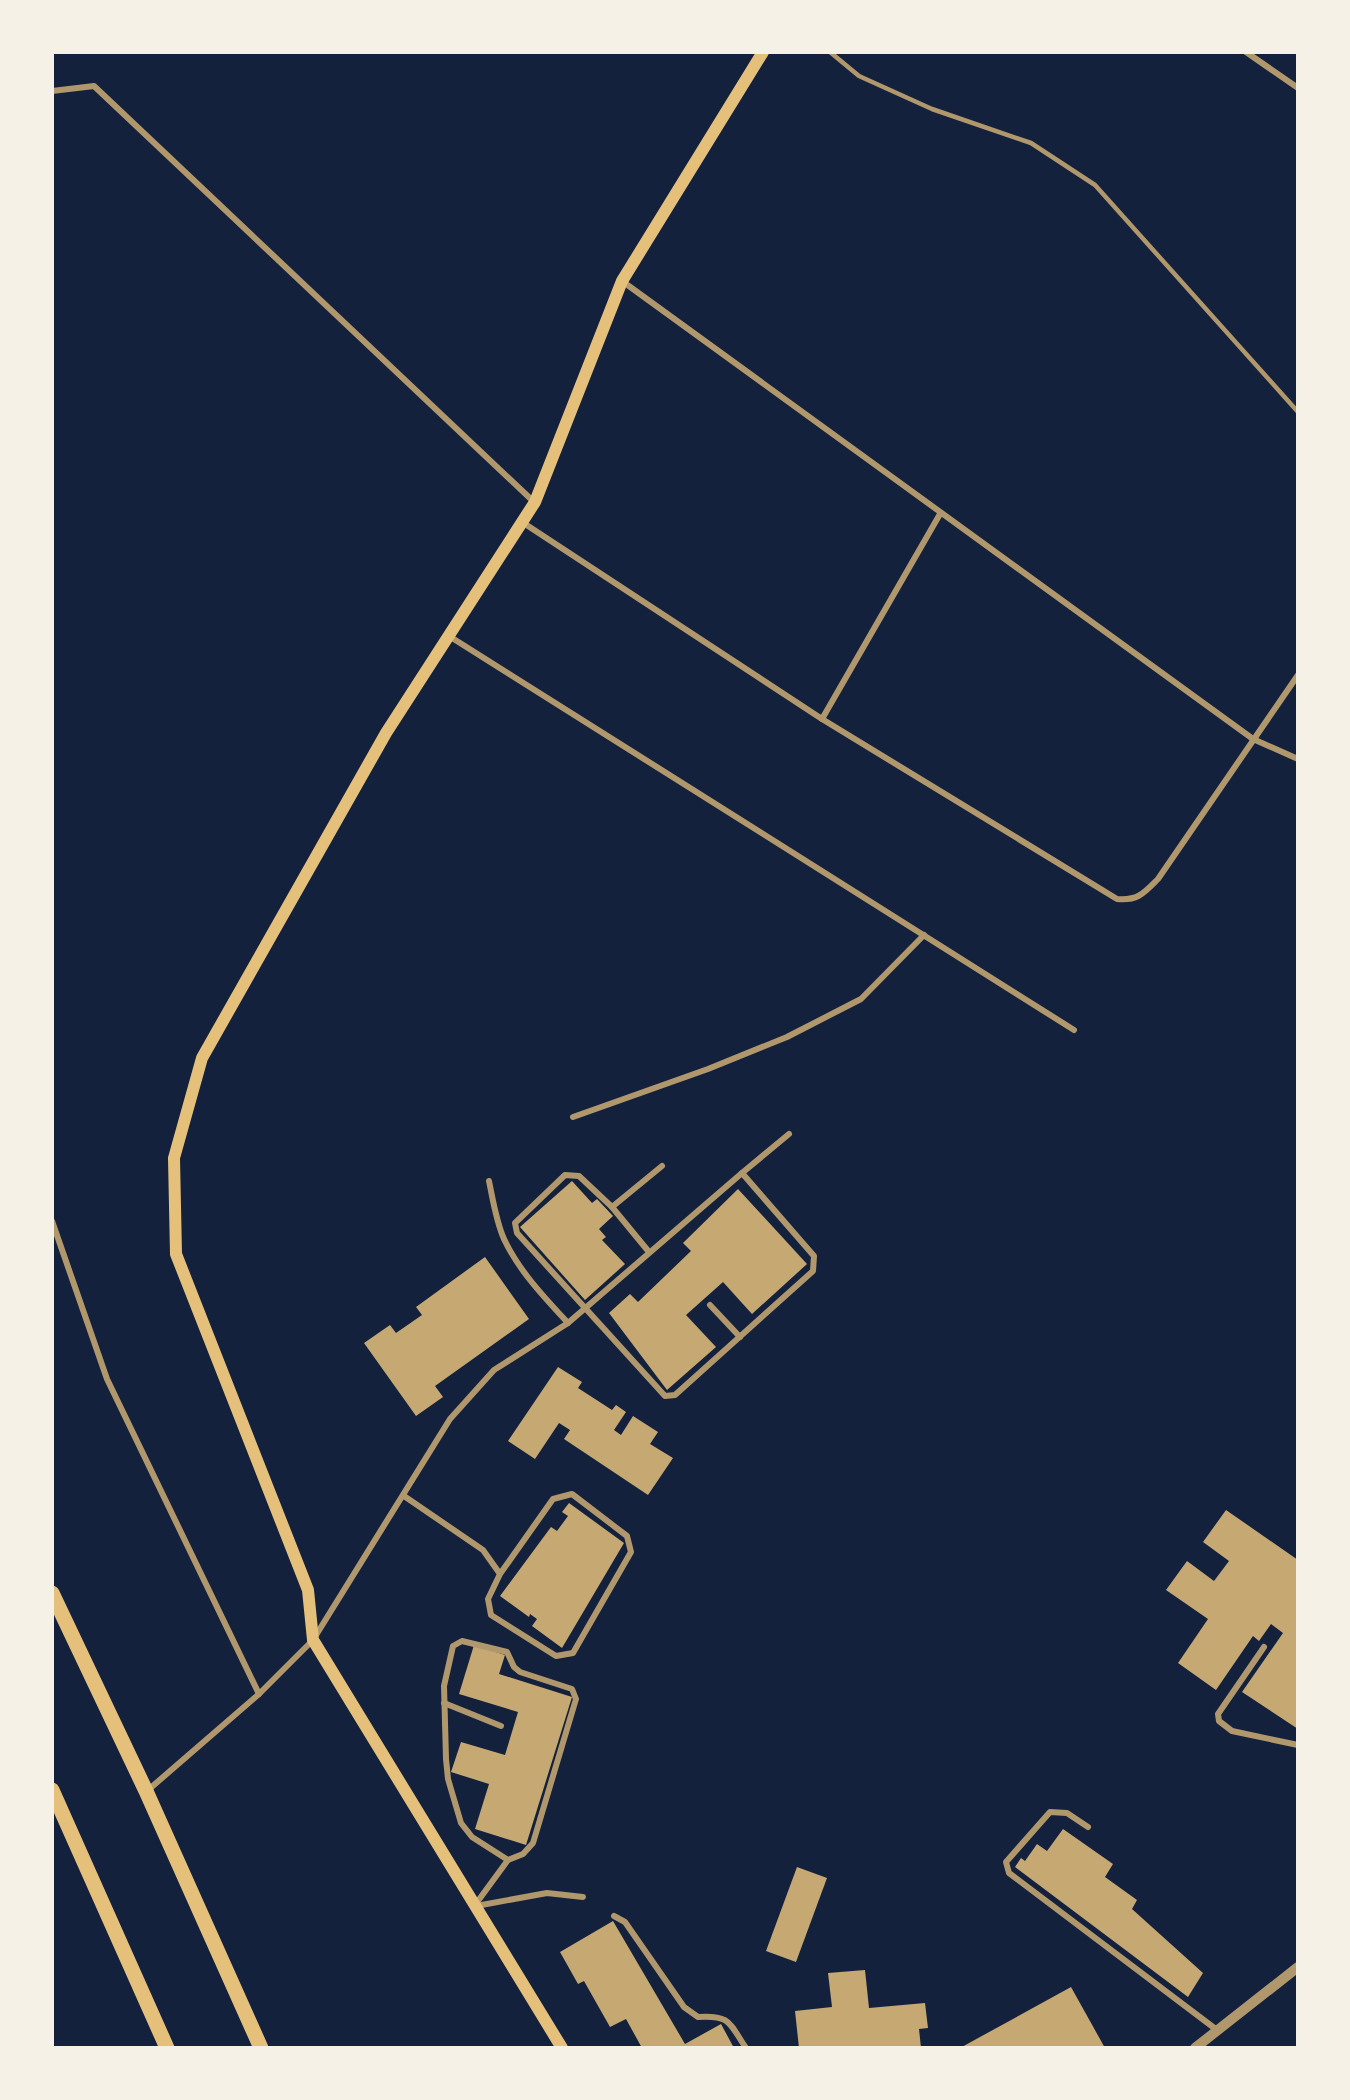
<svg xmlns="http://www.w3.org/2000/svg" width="1350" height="2100" viewBox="0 0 1350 2100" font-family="'PT Sans',sans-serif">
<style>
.building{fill:#c6a872}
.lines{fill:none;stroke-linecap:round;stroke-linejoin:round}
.service{stroke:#b1986c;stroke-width:4.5}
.minor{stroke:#b1986c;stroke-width:6}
.tertiary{stroke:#b1986c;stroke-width:10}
.secondary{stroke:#e5c07b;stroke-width:12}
.primary{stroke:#e5c07b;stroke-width:15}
</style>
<rect width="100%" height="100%" fill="#14213d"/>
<g class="building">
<path d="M572,1181L592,1203L597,1199L613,1216L599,1229L606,1237L602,1240L625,1264L585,1300L520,1227Z"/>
<path d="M738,1189L807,1264L752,1314L723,1282L686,1315L716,1347L667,1390L609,1313L630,1294L638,1302L691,1251L683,1243Z"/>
<path d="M485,1257L529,1319L435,1386L443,1397L416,1416L364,1343L390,1325L396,1333L422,1315L416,1307Z"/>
<path d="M558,1367L582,1382L578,1388L612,1410L616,1405L626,1412L614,1430L621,1435L633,1416L658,1432L650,1444L673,1458L648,1495L564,1439L570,1430L559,1423L535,1459L508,1441Z"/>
<path d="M569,1503L624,1543L562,1648L532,1626L537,1619L530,1614L529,1617L500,1596L551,1527L557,1531L568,1516L562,1512Z"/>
<path d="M1226,1510L1298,1560V1729L1242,1692L1283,1633L1271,1624L1259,1641L1253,1636L1216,1690L1178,1663L1208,1619L1166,1590L1187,1561L1214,1581L1229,1561L1203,1542Z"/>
<path d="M474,1645L505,1655L499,1674L572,1697L526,1845L475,1829L489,1784L451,1772L461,1742L505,1755L518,1712L459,1694Z"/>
<path d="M1063,1829L1113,1864L1105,1877L1137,1900L1132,1909L1203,1973L1188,1997L1015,1867L1021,1858L1025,1861L1037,1844L1047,1851Z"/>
<path d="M797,1867L827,1878L796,1962L766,1951Z"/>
<path d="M613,1921L685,2044L721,2024L734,2048H642L626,2019L610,2027L584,1981L578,1984L560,1952Z"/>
<path d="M865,1970L869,2008L925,2003L928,2028L919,2029L921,2048H799L795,2011L832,2007L828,1973Z"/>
<path d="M1071,1987L1105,2048H960Z"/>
</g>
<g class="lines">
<path class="service" d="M830,52L859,76L932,109L1031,143L1095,185L1298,412"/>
<g class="minor">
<path d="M1246,52L1298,88"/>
<path d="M52,91L94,86L534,502"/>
<path d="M622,281L1253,739L1298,759"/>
<path d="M522,522L822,719L1117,899C1138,901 1144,893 1158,879L1298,675"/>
<path d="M449,636L1074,1030"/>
<path d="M822,719L940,514"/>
<path d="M573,1117L708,1069L787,1037L861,999L924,935"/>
<path d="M742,1173L789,1134"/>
<path d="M489,1181C493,1200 496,1221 504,1239C519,1271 544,1297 568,1323"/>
<path d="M612,1207L662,1166"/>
<path d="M52,1221L107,1379L259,1694"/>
<path d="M710,1305L740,1337"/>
<path d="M404,1496L483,1550L500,1574L488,1599L491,1615L556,1656L573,1653L631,1552L627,1536L572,1494L553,1499L500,1574"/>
<path d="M1264,1647L1218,1714L1219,1721L1232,1731L1298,1745"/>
<path d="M444,1703L501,1726"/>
<path d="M147,1791L259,1694L313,1640L450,1419L494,1370L568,1323L742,1173L814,1256L813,1271L675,1395L665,1396L517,1233L515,1223L565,1175L579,1176L612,1207L649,1252"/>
<path d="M1088,1827L1067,1813L1050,1812L1006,1862L1009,1873L1217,2030"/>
<path d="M475,1905L508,1860L523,1854L533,1843L576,1699L572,1689L520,1672L514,1667L507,1652L462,1641L453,1646L444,1686L446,1759L448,1779L461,1823L472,1837L508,1860"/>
<path d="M476,1906L547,1893L583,1897"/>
<path d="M614,1916L625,1922L684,2007L698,2017C731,2015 729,2023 746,2048"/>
</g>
<path class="tertiary" d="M1195,2048L1298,1967"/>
<path class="secondary" d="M562,2048L313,1640L308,1590L176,1254L174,1158L202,1058L386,733L535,502L622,281L763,52"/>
<g class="primary">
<path d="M52,1593L146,1791L261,2048"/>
<path d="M52,1790L167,2048"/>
</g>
</g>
<rect width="1350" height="2100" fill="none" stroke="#f6f1e7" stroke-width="108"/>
</svg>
